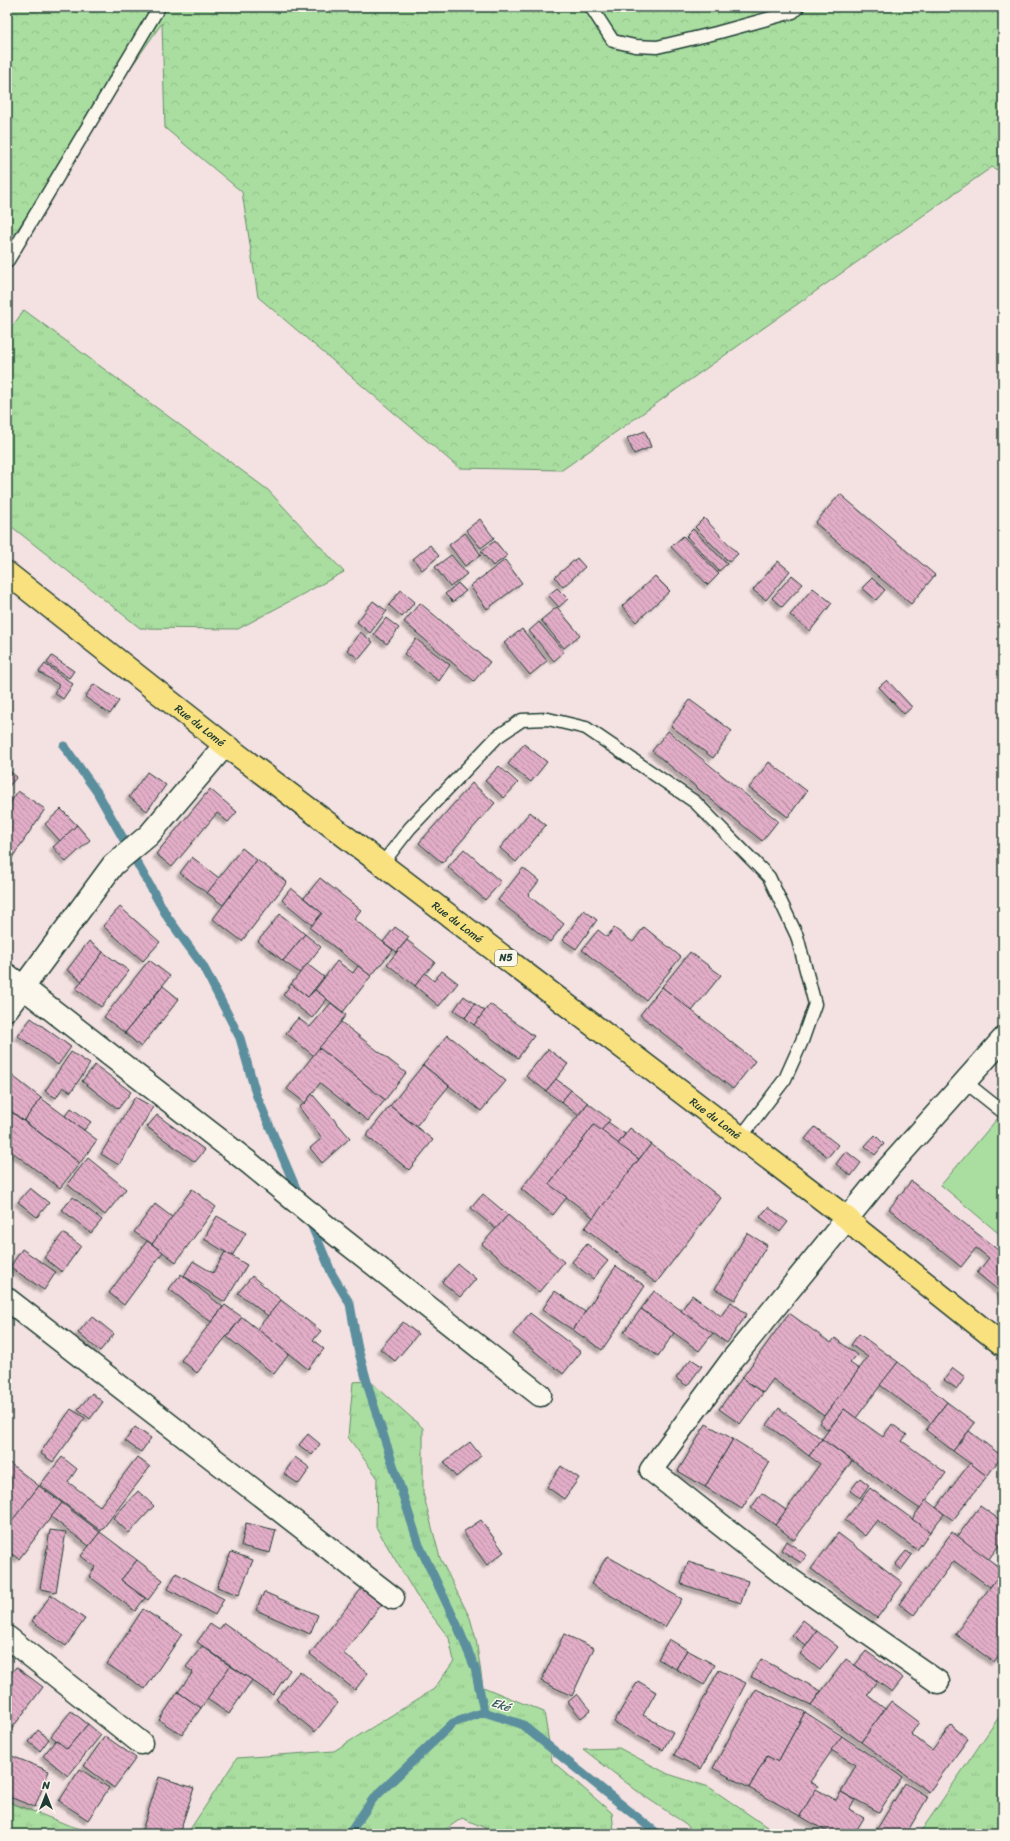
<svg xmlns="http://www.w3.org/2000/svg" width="1010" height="1841" viewBox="0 0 1010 1841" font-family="Sriracha,sans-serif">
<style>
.grass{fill:url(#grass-tufts);stroke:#648e6a}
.forest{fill:url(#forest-crowns);stroke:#648e6a}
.garden{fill:#aadea0;stroke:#648e6a}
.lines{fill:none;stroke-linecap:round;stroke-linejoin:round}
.stream{stroke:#5c8f9e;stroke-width:9}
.building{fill:url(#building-back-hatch);stroke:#1f3d34;filter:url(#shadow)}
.lane-casing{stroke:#1f3d34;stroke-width:15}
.street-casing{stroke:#1f3d34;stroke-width:25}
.primary-casing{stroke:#1f3d34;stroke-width:25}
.lane{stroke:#fbf7ec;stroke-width:12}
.street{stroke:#fbf7ec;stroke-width:22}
.primary{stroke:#fae180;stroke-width:22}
.labels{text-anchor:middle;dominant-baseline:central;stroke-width:3;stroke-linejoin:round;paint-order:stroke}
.shield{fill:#fbf7ec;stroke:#61756b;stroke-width:1}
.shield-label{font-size:10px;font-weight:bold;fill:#1f3d34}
.street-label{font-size:11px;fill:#1f3d34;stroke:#fbf7ec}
.water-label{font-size:12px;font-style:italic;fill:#385f60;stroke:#fbf7ec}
</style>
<defs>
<pattern id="grass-tufts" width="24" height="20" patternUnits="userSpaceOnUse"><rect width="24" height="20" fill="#aadea0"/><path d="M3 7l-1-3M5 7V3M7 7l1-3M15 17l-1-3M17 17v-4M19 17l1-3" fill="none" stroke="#92bf8a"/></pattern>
<pattern id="forest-crowns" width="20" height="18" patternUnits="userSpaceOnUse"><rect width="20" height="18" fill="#aadea0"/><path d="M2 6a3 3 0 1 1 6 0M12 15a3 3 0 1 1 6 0" fill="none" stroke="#92bf8a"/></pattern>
<pattern id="building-back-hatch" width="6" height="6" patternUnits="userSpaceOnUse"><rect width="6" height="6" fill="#e2adc7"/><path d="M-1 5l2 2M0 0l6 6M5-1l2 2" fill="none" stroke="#b78ea2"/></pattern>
<filter id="shadow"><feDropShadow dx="-3.5" dy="3.5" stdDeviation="1" flood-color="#0004"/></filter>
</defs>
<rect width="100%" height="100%" fill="#f4e1e1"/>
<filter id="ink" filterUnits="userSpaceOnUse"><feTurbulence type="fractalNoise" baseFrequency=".025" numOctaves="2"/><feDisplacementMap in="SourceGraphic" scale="8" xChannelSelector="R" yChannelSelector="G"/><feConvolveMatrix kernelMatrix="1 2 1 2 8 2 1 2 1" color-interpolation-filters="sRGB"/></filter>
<g filter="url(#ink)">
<g class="grass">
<path d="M24,310L268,490L344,572L238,629L140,628L7,523V334Z"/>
<path d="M370,1381L423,1428V1493L440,1558L470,1618L476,1639L483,1687L544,1712L552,1761L612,1813L614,1831L611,1834H499L462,1818L439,1834H187L237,1758L334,1751L434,1689L454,1661L449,1638L416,1595L376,1527L377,1477L348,1437L353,1382Z"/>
<path d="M1003,1711V1834H919Z"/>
<path d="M619,1748L668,1774L709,1787L777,1834H695L686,1824L641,1794L583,1749Z"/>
<path d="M7,1801L68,1825L98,1834H7Z"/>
</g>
<path class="forest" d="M7,7H1003V173L992,167L562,470L459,468L258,297L242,192L165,128L162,23L7,244Z"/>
<path class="garden" d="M1003,1112V1237L941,1185Z"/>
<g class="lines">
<g class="stream">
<path d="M64,746L97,792L168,918L203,966L240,1038L256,1094L300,1198"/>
<path d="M309,1219L332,1274L350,1304L358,1349L372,1400L419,1545L457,1625L475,1668L484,1712"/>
<path d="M349,1834L373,1799L453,1723L484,1712L521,1724L658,1834"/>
</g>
</g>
<g class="building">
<path d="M645,431L651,447L634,454L627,438Z"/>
<path d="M840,494L935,575L911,604L815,523Z"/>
<path d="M704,518L738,554L729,562L695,527Z"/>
<path d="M480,519L494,538L481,548L466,530Z"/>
<path d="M693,529L727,564L719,571L686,536Z"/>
<path d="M465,533L481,555L465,566L449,545Z"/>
<path d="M683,536L719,574L708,585L671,547Z"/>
<path d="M495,541L507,556L493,566L481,551Z"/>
<path d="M430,545L439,556L422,570L413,559Z"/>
<path d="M451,555L467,574L450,587L435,567Z"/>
<path d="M577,558L585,567L563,587L555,577Z"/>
<path d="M505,560L522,583L487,609L470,586Z"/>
<path d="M778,561L790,571L766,600L753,590Z"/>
<path d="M792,575L803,584L782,607L772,598Z"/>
<path d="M655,576L670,591L636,622L622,606Z"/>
<path d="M872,578L885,590L876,600L862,588Z"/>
<path d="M458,583L466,591L453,602L445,594Z"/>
<path d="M557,588L568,599L559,607L548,595Z"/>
<path d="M813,588L832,603L810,631L790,615Z"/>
<path d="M401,590L415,602L402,617L389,605Z"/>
<path d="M373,601L387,611L370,633L357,622Z"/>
<path d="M420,603L490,662L474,681L404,622Z"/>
<path d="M557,607L580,635L564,648L541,620Z"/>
<path d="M386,618L399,628L387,644L374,634Z"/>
<path d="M539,622L564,652L554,661L529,631Z"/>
<path d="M522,629L547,661L530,675L504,643Z"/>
<path d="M360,632L373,642L359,659L347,650Z"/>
<path d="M416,639L450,665L439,681L404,654Z"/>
<path d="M52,656L74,671L69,678L47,663Z"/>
<path d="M45,664L73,684L63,699L54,693L59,685L39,672Z"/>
<path d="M887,680L912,707L904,714L879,687Z"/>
<path d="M94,684L119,701L110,714L85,697Z"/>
<path d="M690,700L732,731L713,758L671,726Z"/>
<path d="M668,731L778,821L762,841L652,751Z"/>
<path d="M524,744L547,762L531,782L508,764Z"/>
<path d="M769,762L807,791L788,817L749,788Z"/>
<path d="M499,766L518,783L504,798L485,781Z"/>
<path d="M7,769L17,777L7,788Z"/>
<path d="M147,772L166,785L147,811L129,797Z"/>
<path d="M472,783L495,803L442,863L419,843Z"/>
<path d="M210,789L237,812L228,822L217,813L172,867L156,854Z"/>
<path d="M18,791L45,809L7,865V808Z"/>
<path d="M61,809L77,825L60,841L45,824Z"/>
<path d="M530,812L546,825L516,862L500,848Z"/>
<path d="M77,825L90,840L66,862L53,847Z"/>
<path d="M242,848L257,860L223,905L207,893Z"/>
<path d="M464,849L501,882L485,900L448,867Z"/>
<path d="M192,857L219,878L207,893L180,873Z"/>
<path d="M257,860L287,882L242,941L213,919Z"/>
<path d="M523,868L539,881L528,895L564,924L550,942L498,900Z"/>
<path d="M320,878L361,910L354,919L393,950L371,976L310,928L322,913L304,898Z"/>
<path d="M291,888L322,913L312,925L282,900Z"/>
<path d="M120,907L160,942L143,961L103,926Z"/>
<path d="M584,910L597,920L576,949L563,940Z"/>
<path d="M280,914L305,934L283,961L258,941Z"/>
<path d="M395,927L409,937L397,952L383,942Z"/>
<path d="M644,927L681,957L646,1000L582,950L598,930L607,937L614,928L633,942Z"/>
<path d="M305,934L321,947L300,973L283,961Z"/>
<path d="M407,940L435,962L415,986L387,964Z"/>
<path d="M89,941L103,952L82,981L67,970Z"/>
<path d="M103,952L129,971L101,1007L76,989Z"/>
<path d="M690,952L721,975L692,1011L662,987Z"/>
<path d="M149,960L170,976L125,1033L104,1017Z"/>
<path d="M337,961L353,973L358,966L371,976L343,1012L315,990Z"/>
<path d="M307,964L324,977L308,997L291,984Z"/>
<path d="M442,971L458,983L439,1006L415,986L425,973L434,981Z"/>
<path d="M291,984L308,997L315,990L327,999L312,1018L283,995Z"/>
<path d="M163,986L179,999L141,1047L125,1033Z"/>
<path d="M662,987L755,1061L733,1089L640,1015Z"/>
<path d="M464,996L475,1004L465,1018L454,1010Z"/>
<path d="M331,1003L346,1015L314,1056L286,1033L298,1018L310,1027Z"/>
<path d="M475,1004L485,1011L474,1025L465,1018Z"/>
<path d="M490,1004L534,1036L518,1058L474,1025Z"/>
<path d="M31,1018L71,1047L58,1065L18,1036Z"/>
<path d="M341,1022L406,1073L385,1100L319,1048Z"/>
<path d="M448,1035L506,1081L481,1111L423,1065Z"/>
<path d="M319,1048L385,1100L368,1121L320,1083L305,1103L287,1089Z"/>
<path d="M548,1049L568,1064L546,1091L526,1076Z"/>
<path d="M71,1052L90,1064L71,1092L63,1087L56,1098L45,1091Z"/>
<path d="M95,1065L131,1092L118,1109L82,1081Z"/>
<path d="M423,1065L449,1086L416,1126L390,1106Z"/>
<path d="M10,1074L41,1098L24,1121L7,1108V1079Z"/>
<path d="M556,1079L571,1090L561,1102L546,1091Z"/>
<path d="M571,1090L588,1103L578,1115L561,1102Z"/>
<path d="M312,1094L350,1138L322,1163L310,1148L322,1138L299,1107L305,1103Z"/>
<path d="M135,1097L153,1107L119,1165L101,1154Z"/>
<path d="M41,1098L97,1140L80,1163L24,1121Z"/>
<path d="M588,1103L610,1120L601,1131L594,1125L549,1184L567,1197L553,1215L521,1189Z"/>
<path d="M390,1106L433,1140L409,1170L366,1136Z"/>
<path d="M71,1108L91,1122L84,1130L65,1116Z"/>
<path d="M10,1111L80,1163L60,1188L7,1148V1114Z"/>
<path d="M157,1115L205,1150L195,1162L147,1127Z"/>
<path d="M608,1122L625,1134L618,1144L601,1131Z"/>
<path d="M594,1125L639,1159L594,1218L549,1184Z"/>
<path d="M815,1127L838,1145L828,1157L805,1139Z"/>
<path d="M630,1128L651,1144L639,1159L618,1144Z"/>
<path d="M875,1135L884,1144L875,1155L865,1146Z"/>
<path d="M651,1144L721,1198L656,1283L585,1228Z"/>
<path d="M846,1151L861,1163L851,1176L836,1164Z"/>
<path d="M88,1158L126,1189L105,1215L67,1184Z"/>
<path d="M911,1181L1003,1254V1294L977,1273L989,1258L976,1248L961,1267L889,1209Z"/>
<path d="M30,1188L49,1203L37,1217L18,1202Z"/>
<path d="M192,1189L216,1207L176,1262L152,1244Z"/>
<path d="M483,1194L508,1215L496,1229L471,1208Z"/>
<path d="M73,1197L102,1220L91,1233L62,1210Z"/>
<path d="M155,1204L172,1217L152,1244L134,1232Z"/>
<path d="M768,1207L788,1222L780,1232L760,1217Z"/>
<path d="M508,1215L564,1262L539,1292L482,1244Z"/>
<path d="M217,1216L246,1233L232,1256L204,1239Z"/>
<path d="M63,1233L81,1246L62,1272L44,1258Z"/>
<path d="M747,1233L767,1245L735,1300L715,1289Z"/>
<path d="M147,1241L163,1252L124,1305L109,1293Z"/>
<path d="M587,1244L608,1261L593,1279L572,1262Z"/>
<path d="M22,1249L56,1272L44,1290L10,1267Z"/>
<path d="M225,1252L247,1265L225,1302L184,1276L193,1261L213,1273Z"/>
<path d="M458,1264L476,1279L460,1297L442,1282Z"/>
<path d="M616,1266L645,1286L602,1350L573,1330Z"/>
<path d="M181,1274L223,1307L211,1322L169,1289Z"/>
<path d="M252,1276L281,1300L268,1316L238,1293Z"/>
<path d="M555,1291L585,1312L573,1330L542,1310Z"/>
<path d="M654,1291L713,1333L699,1351L641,1309Z"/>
<path d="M692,1295L721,1316L731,1302L747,1314L727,1343L681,1311Z"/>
<path d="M281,1300L321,1331L313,1340L324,1349L308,1369L257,1329Z"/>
<path d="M225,1305L242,1317L197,1373L181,1360Z"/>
<path d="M641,1309L674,1333L658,1356L624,1332Z"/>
<path d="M530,1313L581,1352L563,1374L513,1334Z"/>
<path d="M789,1313L831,1343L835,1338L857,1355L850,1363L859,1369L824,1416L773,1379L763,1393L742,1378Z"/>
<path d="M92,1316L114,1334L100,1351L78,1333Z"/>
<path d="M242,1317L289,1354L274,1374L227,1337Z"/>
<path d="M403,1322L418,1334L395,1361L380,1349Z"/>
<path d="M859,1334L898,1362L856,1418L844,1409L828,1430L819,1423L868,1357L851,1345Z"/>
<path d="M691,1359L702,1366L687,1386L676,1378Z"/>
<path d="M898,1362L947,1402L931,1423L880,1385Z"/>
<path d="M953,1368L965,1377L957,1389L944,1380Z"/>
<path d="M742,1378L763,1393L740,1424L719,1409Z"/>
<path d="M92,1393L103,1402L90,1419L78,1409Z"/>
<path d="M947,1402L975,1423L953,1451L926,1430Z"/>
<path d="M779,1408L822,1439L809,1456L767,1425Z"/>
<path d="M71,1409L85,1418L53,1462L40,1453Z"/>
<path d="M844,1409L883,1437L892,1424L907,1435L902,1441L946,1473L920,1509L822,1439Z"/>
<path d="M706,1424L733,1439L705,1487L678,1471Z"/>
<path d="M135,1427L151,1438L141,1452L125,1441Z"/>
<path d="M969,1431L1002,1456L987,1476L953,1451Z"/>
<path d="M308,1434L320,1444L312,1455L299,1445Z"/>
<path d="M733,1439L770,1462L742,1509L705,1487Z"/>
<path d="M822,1439L852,1461L794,1540L775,1525L820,1464L809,1456Z"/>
<path d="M470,1442L481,1456L456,1477L444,1462Z"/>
<path d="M62,1457L77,1469L68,1482L100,1506L137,1457L150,1467L101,1531L40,1485Z"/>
<path d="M295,1457L310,1468L299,1484L284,1474Z"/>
<path d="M7,1461L39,1486L13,1520L7,1515Z"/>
<path d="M970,1463L987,1476L953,1520L936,1508Z"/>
<path d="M561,1466L579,1478L564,1499L547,1487Z"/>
<path d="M860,1478L869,1485L860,1498L850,1491Z"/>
<path d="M39,1486L62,1503L19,1559L12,1554L7,1561V1527Z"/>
<path d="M870,1488L930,1532L917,1550L877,1520L865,1536L845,1520Z"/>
<path d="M138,1491L154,1506L129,1533L113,1518Z"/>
<path d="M762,1493L786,1510L775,1525L751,1508Z"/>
<path d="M926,1500L944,1514L930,1532L912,1519Z"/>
<path d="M62,1503L100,1532L89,1546L51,1517Z"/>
<path d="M1003,1505V1513L999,1510Z"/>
<path d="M980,1506L1003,1522V1540L988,1560L957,1537Z"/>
<path d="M7,1515L13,1520L7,1527Z"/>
<path d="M481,1520L504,1552L487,1565L463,1532Z"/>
<path d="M246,1523L276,1530L270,1553L241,1546Z"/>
<path d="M50,1530L66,1532L56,1592L40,1589Z"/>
<path d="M100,1532L137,1560L121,1580L145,1598L135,1611L89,1576L95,1567L81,1556Z"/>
<path d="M952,1532L1003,1570L990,1587L954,1561L914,1615L899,1604Z"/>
<path d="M838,1533L903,1583L877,1618L811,1569Z"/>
<path d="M786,1541L807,1555L801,1563L781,1550Z"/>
<path d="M906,1551L912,1555L901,1570L895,1565Z"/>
<path d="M231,1552L253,1560L239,1595L217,1587Z"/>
<path d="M607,1556L682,1599L665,1627L591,1584Z"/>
<path d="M137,1560L163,1580L148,1600L121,1580Z"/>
<path d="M688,1562L748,1581L741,1603L681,1584Z"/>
<path d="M1003,1570V1651L994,1662L955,1634Z"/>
<path d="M176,1573L224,1599L215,1615L168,1589Z"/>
<path d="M362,1588L382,1604L343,1653L368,1673L355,1690L310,1654Z"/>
<path d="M264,1592L318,1615L310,1634L256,1610Z"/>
<path d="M51,1595L85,1619L66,1646L32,1621Z"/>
<path d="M143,1609L182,1634L145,1689L107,1664Z"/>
<path d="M803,1620L817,1631L806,1646L792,1635Z"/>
<path d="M224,1623L290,1670L273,1695L197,1642L210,1624L219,1630Z"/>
<path d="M817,1631L838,1647L820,1670L800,1654Z"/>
<path d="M564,1634L594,1648L572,1696L541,1681Z"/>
<path d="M669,1639L687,1650L676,1669L658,1659Z"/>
<path d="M202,1646L230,1666L201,1708L178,1692L193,1672L186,1667Z"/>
<path d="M687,1650L715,1665L704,1685L676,1669Z"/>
<path d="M866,1651L903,1678L892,1692L855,1665Z"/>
<path d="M761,1659L767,1662L821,1691L811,1705L751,1677Z"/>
<path d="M846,1659L877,1681L867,1695L885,1709L861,1742L811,1705Z"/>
<path d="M230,1666L252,1680L229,1714L207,1699Z"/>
<path d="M16,1667L43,1687L7,1735V1679Z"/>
<path d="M719,1670L746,1683L701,1769L674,1755Z"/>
<path d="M300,1671L338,1703L315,1732L276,1699Z"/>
<path d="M638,1681L656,1692L643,1715L673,1732L663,1750L614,1722Z"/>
<path d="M756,1689L805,1712L778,1762L767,1756L749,1788L713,1768Z"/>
<path d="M178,1692L201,1708L182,1735L159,1720Z"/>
<path d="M577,1694L591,1710L581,1718L568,1702Z"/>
<path d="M891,1701L919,1722L911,1734L932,1750L951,1725L968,1739L929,1792L861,1742Z"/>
<path d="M71,1711L88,1724L67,1749L51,1736Z"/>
<path d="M805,1712L842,1736L810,1782L818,1786L800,1816L749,1788L767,1756L778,1762Z"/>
<path d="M88,1724L101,1735L68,1776L43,1756L56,1740L67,1749Z"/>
<path d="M38,1730L49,1739L40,1751L29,1742Z"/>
<path d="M105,1736L136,1758L114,1788L84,1766Z"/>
<path d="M842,1736L902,1777L879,1812L841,1792L856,1765L831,1750Z"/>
<path d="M7,1754L49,1771L35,1807L7,1796Z"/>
<path d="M80,1769L109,1788L88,1820L59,1801Z"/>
<path d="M159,1777L194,1788L179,1834H141Z"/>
<path d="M905,1783L928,1797L906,1834H886L877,1829Z"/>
<path d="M816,1789L836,1800L841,1792L855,1800L849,1809L864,1818L854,1834H831L800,1816Z"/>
</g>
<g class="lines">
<defs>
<g id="lane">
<path d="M591,7L613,41L635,46L657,47L716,33L793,12L798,7"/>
<path d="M7,262L159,7"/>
<path d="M382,864L410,828L497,737L522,720L548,719L586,728L695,802L769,877L797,936L815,1004L802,1041L785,1079L741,1137"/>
<path d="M964,1081L1003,1112"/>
</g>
<g id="street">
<path d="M7,975L248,1162L338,1236L540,1395"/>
<path d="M7,1009L113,865L149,835L225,745"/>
<path d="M7,1299L393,1598"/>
<path d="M7,1637L141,1743"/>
<path d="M938,1682L791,1580L651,1470L732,1360L889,1167L1003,1039"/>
</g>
<g id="primary">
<path id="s1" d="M7,573L225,745L848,1219L860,1231L1003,1345"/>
</g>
</defs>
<use href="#lane" class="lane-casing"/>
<use href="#street" class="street-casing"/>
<use href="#primary" class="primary-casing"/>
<use href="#lane" class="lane"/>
<use href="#street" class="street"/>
<use href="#primary" class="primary"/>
</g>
</g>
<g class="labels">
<rect class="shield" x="495" y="950" width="22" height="16" rx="3"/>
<g class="shield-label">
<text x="506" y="958">N5</text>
</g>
<g class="street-label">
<text stroke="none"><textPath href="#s1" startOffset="246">Rue du Lomé</textPath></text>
<text stroke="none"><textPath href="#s1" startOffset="570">Rue du Lomé</textPath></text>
<text stroke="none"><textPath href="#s1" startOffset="894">Rue du Lomé</textPath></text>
</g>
<g class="water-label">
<text transform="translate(501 1705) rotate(17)">Eké</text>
</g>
</g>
<rect width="1010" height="1841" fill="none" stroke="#fbf7ec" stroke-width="24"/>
<rect x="12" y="12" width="986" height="1817" fill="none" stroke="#1f3d34" stroke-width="1.5" filter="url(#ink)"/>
<g transform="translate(46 1795)" stroke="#fbf7ec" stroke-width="3" paint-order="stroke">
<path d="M0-3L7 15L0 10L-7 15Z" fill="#1f3d34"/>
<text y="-6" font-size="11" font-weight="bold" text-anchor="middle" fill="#1f3d34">N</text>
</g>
</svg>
